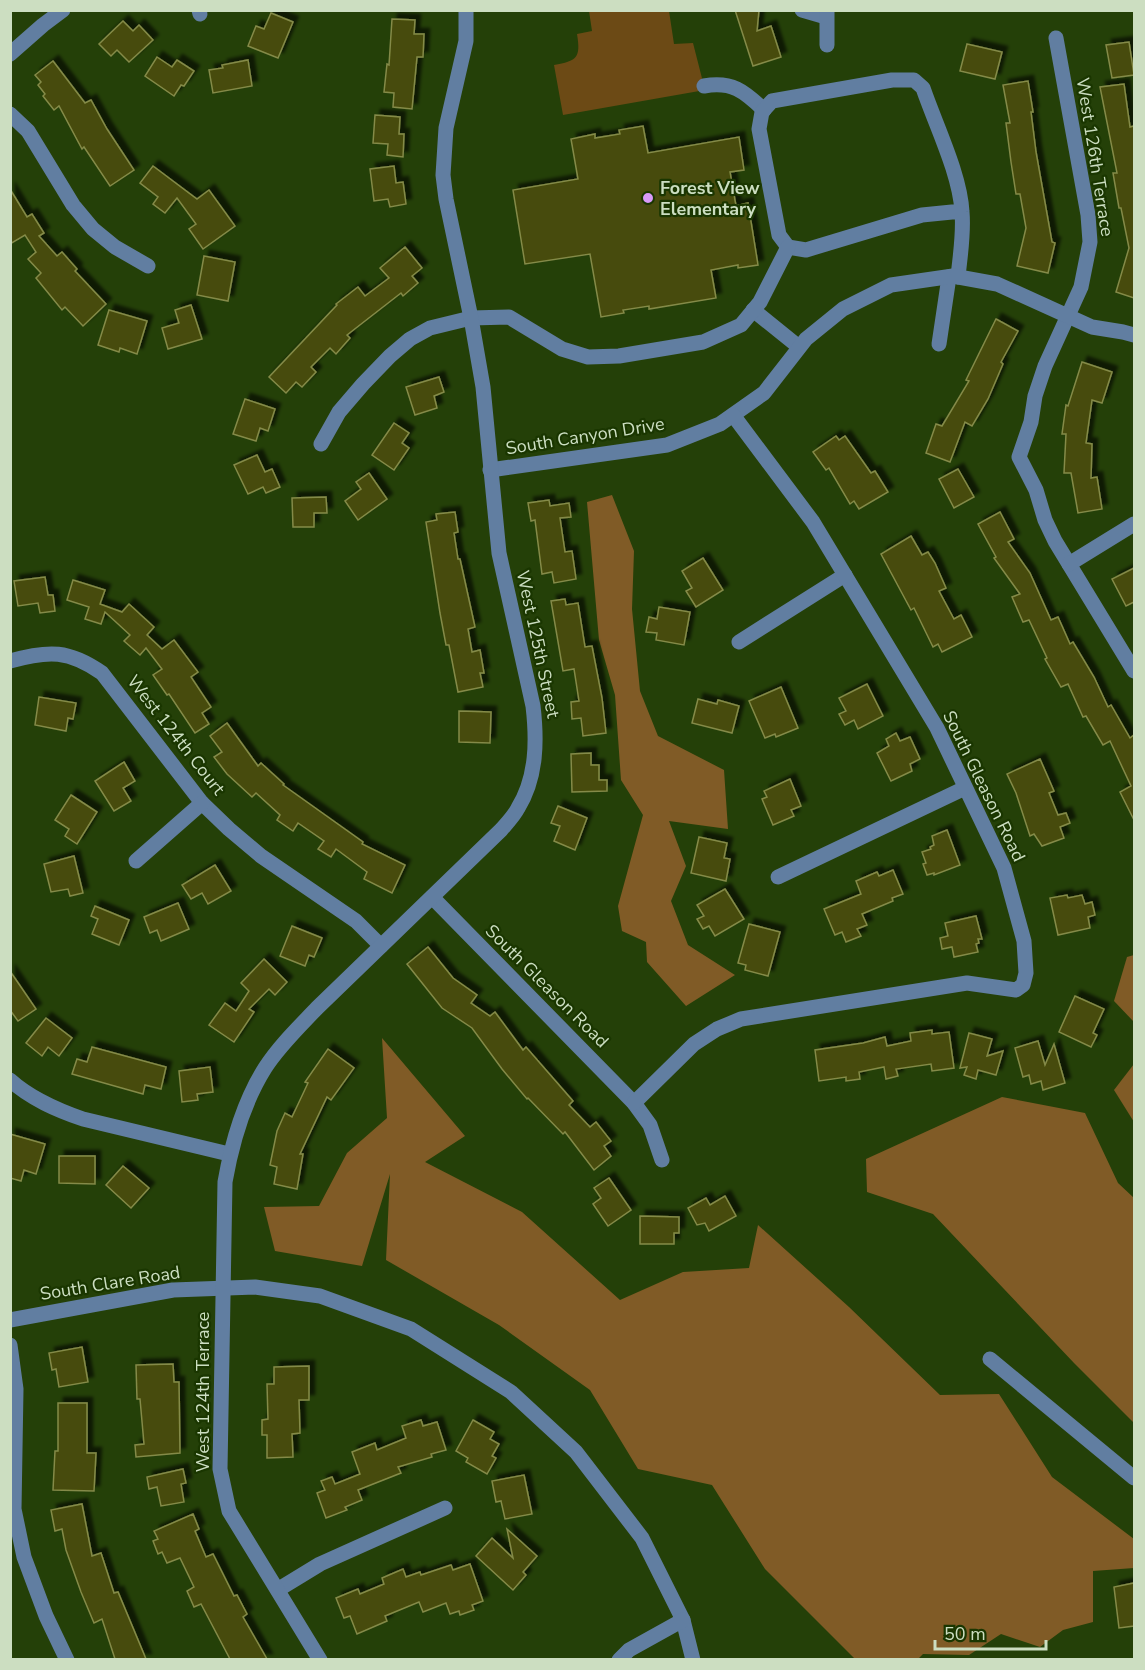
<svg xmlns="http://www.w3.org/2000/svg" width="1145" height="1670" viewBox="0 0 1145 1670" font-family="'Nunito Sans',sans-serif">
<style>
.green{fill:#6c4a15}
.forest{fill:#805b26}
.building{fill:#474c08;stroke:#848a49;stroke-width:1.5;filter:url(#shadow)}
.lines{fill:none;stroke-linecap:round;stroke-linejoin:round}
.minor{stroke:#617ea1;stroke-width:15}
.poi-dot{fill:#d89af8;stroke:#1a3600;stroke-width:2}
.labels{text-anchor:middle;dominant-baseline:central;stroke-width:4.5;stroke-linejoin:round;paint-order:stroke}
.street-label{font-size:18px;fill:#ccdec1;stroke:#1a3600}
.poi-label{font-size:18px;font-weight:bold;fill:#ccdec1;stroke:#1a3600;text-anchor:start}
</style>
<defs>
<filter id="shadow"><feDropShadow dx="5.5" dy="-5.5" stdDeviation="1.5" flood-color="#0009"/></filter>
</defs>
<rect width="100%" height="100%" fill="#244008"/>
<path class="green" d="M589,11H669L674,44L693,43L705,90L563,115L554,65C577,61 581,58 577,34L592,31Z"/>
<g class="forest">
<path d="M612,495L634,551L632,609L640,691L658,736L724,770L728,829L669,821L686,866L671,901L688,945L735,975L686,1006L647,962L646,942L622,931L618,906L643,815L621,780L615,695L599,640L587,502Z"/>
<path d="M1134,955V1022L1114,1001L1127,957Z"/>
<path d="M382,1038L465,1136L425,1162L522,1212L620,1300L683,1272L749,1268L758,1225L849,1307L940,1395L999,1394L1052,1477L1134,1539V1568L1093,1571V1622L1063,1630L1040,1647L1001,1634L969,1655L923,1654L917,1660L855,1659L765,1569L712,1485L638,1469L590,1390L499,1325L386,1260L390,1174L362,1266L275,1251L264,1207L319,1206L347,1153L387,1118Z"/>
<path d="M1134,1064V1122L1114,1090Z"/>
<path d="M1002,1097L1085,1113L1118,1183L1134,1198V1423L1074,1363L933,1214L867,1192L866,1159Z"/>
</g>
<g class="building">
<path d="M735,10H759L757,31L771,26L781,57L753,66Z"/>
<path d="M271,13L293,22L278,58L248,46L256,26L264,29Z"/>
<path d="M392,19L415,20L414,34H424L423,57H417L412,109L393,107L394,93L384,92L387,64L389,65Z"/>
<path d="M123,21L133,31L139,25L153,40L129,62L117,50L111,56L99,44Z"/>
<path d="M1129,42L1134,75L1112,78L1106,45Z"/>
<path d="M967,44L1002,52L995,79L960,71Z"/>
<path d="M157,57L172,67L177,60L194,71L184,86L181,85L174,96L145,76Z"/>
<path d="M248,60L252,86L213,93L209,70L223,68L222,65Z"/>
<path d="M53,61L85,103L91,100L107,129L134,170L110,186L84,147L82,149L59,106L54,110L43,96L45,94L38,85L41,82L35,75Z"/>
<path d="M1028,81L1033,112H1031L1036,152L1052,242L1055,243L1048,273L1017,266L1026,228L1020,194H1016L1011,162L1006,123H1010L1003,85Z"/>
<path d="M1124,84L1130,127L1134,126V298L1116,292L1129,248L1121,208H1119L1113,173H1117L1100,87Z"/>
<path d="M375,115L400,117L399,134H404L403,157L387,155L388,144L373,143Z"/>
<path d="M643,126L648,153L739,137L744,170L730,172L736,206L748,203L758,265L738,268V265L711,270L716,298L649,309V306L623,310L624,313L601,317L590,254L525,264L513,190L578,179L571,139L595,134V138L620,134L619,130Z"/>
<path d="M153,166L197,199L209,190L235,226L203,249L189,229L196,224L177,198L165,213L153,204L158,197L140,183Z"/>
<path d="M394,166L396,183L403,182L406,204L390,207L388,199L374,201L370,169Z"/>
<path d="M10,189L27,217L32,214L44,233L39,236L57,256L62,252L77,269L75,271L106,304L83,326L65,307L62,310L36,278L41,273L28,259L36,252L25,235L10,244Z"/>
<path d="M405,247L422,268L412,276L418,283L403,296L401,293L347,335L350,338L336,354L330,348L311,367L316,372L302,387L296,382L286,393L269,377L337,305L336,304L358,287L365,296L389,278L380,268Z"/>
<path d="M204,256L235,262L228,301L197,295Z"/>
<path d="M191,305L202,339L168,349L162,328L179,323L175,310Z"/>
<path d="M109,310L147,321L137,354L120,348L119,352L98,345Z"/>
<path d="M996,319L1018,331L1001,362L1003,364L988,399L972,426L965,422L950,462L926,453L936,424L942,426L969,381L966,380Z"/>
<path d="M1082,362L1112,372L1102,403L1092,400L1086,443L1092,444L1091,478L1097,477L1102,509L1078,513L1071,473H1064L1066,434H1062L1066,405L1068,406Z"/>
<path d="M439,377L444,392L434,396L437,408L415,415L406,387Z"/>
<path d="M245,399L275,409L268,431L260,428L256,441L233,434Z"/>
<path d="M394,423L409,433L402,443L409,448L394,470L372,455Z"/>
<path d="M836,436L839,440L845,436L871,473L875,471L888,492L859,509L854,501L850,504L829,468L826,470L813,452Z"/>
<path d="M257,455L265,472L272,469L280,487L266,493L263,487L248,494L234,465Z"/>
<path d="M958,469L974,497L954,508L939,479Z"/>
<path d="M369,473L387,499L358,520L345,501L361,489L356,482Z"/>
<path d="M326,497L327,513H314V527H293L292,498Z"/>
<path d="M549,500L550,506L569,503L571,517L560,518L565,552L572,551L576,579L554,583L552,572L542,574L535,520L531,521L528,503Z"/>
<path d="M455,512L458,532L454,533L458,559H460L475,627L468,629L472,652L480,650L484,673H480L483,687L458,692L449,645H446L440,613L426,522L437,520L436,514Z"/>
<path d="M1000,512L1014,539L1008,542L1030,573L1051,620L1058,617L1070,644L1073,642L1094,677L1108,707L1111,705L1130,738L1134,735V820L1120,792L1131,786L1110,741L1103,745L1086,716L1083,717L1068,684L1061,687L1045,659L1047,658L1029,620L1023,622L1012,597L1020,594L994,558L996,557L978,524Z"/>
<path d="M911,536L922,555L928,552L935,563L946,588L939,591L954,619L961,615L972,637L942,652L938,644L933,647L914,608L911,610L881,554Z"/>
<path d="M703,558L723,590L696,607L686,591L692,588L682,571Z"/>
<path d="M1134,568V602L1126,606L1112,579Z"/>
<path d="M45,577L48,595H53L55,611L40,613L38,603L18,606L14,581Z"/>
<path d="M73,580L105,590L100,604L122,612L129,604L154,627L147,635L162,649L174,640L198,672L191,677L211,707L202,713L209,724L195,733L169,694L167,695L153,675L162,669L146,648L140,655L124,641L130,635L105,612L101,624L85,619L89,607L67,600Z"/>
<path d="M565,599L566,605L578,603L585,647L592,646L602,698L606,733L583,736L581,718L572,719L571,702L579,701L574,669L563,671L551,601Z"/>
<path d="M659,607L690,612L684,645L656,640L657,633L646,632L649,617L657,619Z"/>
<path d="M867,684L883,716L858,729L854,720L845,725L839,714L846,711L839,698Z"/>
<path d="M781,687L798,728L776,737L775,734L765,738L749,701Z"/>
<path d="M39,697L76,703L73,719L68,718L66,731L35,725Z"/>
<path d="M698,699L717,704L718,700L739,706L732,733L692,723Z"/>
<path d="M459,711L491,712L490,743L459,742Z"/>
<path d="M227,723L258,766L261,763L284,784L283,785L363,842L362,844L405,865L392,893L364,879L367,872L336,849L331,857L318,849L324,841L298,823L293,831L277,820L280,815L256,793L252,797L227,774L214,757L222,752L210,736Z"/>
<path d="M896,733L900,741L910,737L920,759L910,764L912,771L891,781L877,753L889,746L886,739Z"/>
<path d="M591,753V765H599V780H607V791L572,792L571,754Z"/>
<path d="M1040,759L1054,791L1049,793L1058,815L1066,813L1070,823L1060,827L1064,838L1042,846L1034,834L1030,836L1016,793L1007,774Z"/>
<path d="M124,762L135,781L123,788L131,801L114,811L95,781Z"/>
<path d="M790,779L801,806L791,810L794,816L773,825L762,799L767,797L764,791Z"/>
<path d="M71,795L97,812L77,844L65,836L69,829L55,820Z"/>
<path d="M558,806L587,818L575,850L554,841L560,826L551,823Z"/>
<path d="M947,830L960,865L934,875V873L927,875L923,864L926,863L922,852L931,849L930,847L934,845L932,836Z"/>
<path d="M699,837L727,843L724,858L730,859L726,881L691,873Z"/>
<path d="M74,856L83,893L70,896L68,889L51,892L44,864Z"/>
<path d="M215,865L231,891L208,904L202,893L191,899L182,885Z"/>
<path d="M893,870L903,894L892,898L893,901L862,914L867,925L857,929L861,936L846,942L842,932L835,935L824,909L861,894L856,881L877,872L879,876Z"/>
<path d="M725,889L744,919L715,936L709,926L703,929L697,919L704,916L697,905Z"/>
<path d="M1067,895L1068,898L1082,895L1085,904L1092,902L1095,915L1088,917L1090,928L1058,935L1050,898Z"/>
<path d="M178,903L189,929L161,941L157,930L150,933L144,917Z"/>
<path d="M95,906L129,920L119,945L92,934L98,919L91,916Z"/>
<path d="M976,916L982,939H978L979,943L976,944L978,952L954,957L952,947L942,949L940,938L948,936L945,923Z"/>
<path d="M749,924L780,932L768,976L745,970L746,965L738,963Z"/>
<path d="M292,926L322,938L314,957L309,955L305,966L280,956Z"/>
<path d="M428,947L453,978L477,995L471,1003L490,1016L495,1012L523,1050L526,1047L573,1101L569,1105L590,1127L596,1122L611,1141L604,1146L611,1156L594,1170L565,1132L563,1134L528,1098L527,1099L502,1069L472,1028L442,1008L407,964Z"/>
<path d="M264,959L287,982L275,995L269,989L249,1009L254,1012L234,1042L209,1025L225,1003L236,1011L249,991L241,983Z"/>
<path d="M10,971L36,1009L18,1021L10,1010Z"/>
<path d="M1075,996L1104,1009L1093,1033L1097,1035L1091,1047L1059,1032Z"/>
<path d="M46,1018L72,1038L59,1056L48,1047L42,1056L26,1043Z"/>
<path d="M932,1030V1034L949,1032L954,1068L932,1071L931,1064L896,1069L898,1076L886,1079L884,1067L859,1072L860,1079L846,1081V1077L819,1081L815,1050L863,1043L885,1037L887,1046L911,1041L910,1033Z"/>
<path d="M969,1033L992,1039L987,1056L1003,1051L996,1075L978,1070L976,1079L964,1075L967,1067L960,1068Z"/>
<path d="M1038,1041L1045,1065L1054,1044L1065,1083L1043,1090L1041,1081L1031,1084L1029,1075L1023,1077L1015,1048Z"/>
<path d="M92,1047L166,1067L161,1089L145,1085L143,1094L72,1074L77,1059L87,1062Z"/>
<path d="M328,1049L354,1068L331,1100L327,1097L300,1154H303L297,1189L274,1184L277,1167L270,1165L277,1131L285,1113L292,1117L308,1083L305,1082Z"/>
<path d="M210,1067L213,1092L197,1094L198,1100L182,1102L179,1071Z"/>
<path d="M10,1134L45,1144L36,1174L24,1170L21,1181L10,1178Z"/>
<path d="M59,1156H95V1184L59,1183Z"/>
<path d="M123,1166L149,1188L131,1208L106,1185Z"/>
<path d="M609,1178L631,1210L608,1226L593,1204L601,1198L594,1188Z"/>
<path d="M725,1196L736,1216L709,1231L705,1223L697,1225L688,1208L706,1198L710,1205Z"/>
<path d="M640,1216L679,1217V1233H674V1244H640Z"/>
<path d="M82,1347L88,1382L59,1387L56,1369L52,1370L49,1353Z"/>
<path d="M173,1364L174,1382H179L180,1453L136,1457L135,1445L144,1444L140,1399H137L136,1365Z"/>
<path d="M309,1366V1400H299L300,1433L292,1434L293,1457L267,1458V1435H262V1420L268,1419L267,1384H274V1367Z"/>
<path d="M58,1403H87V1453H96L94,1491L53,1490L55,1451H58Z"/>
<path d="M421,1420L423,1426L437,1422L446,1450L431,1454L432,1457L398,1467L401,1473L358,1490L362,1500L345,1507L347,1510L326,1518L317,1493L325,1490L321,1481L332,1477L335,1484L360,1474L352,1452L375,1443L377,1450L406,1438L402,1426Z"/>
<path d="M473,1420L494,1432L490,1439L499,1444L492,1456L496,1458L487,1474L466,1462L468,1458L456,1451Z"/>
<path d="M183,1469L186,1483L181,1484L184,1502L161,1506L157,1487L149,1489L147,1477Z"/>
<path d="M524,1475L532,1514L505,1519L501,1501L496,1502L492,1481Z"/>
<path d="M82,1504L92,1556L101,1553L114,1593L118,1592L146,1659H115L102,1619L94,1623L81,1592L66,1550L62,1529L55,1531L51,1510Z"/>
<path d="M193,1514L199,1529L195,1531L206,1557L213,1554L234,1596L237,1595L247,1614L243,1617L267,1659H230L201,1604L194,1607L187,1591L194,1587L180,1558L167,1563L162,1552L158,1554L153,1541L158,1539L154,1531Z"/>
<path d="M507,1529L537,1556L523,1572L526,1575L513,1590L476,1556L492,1538L513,1558Z"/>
<path d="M470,1564L483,1601L472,1605L474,1610L460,1615L459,1611L450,1614L446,1603L423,1612L419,1602L385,1616L387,1621L357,1634L350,1616L344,1618L336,1598L358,1589L360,1594L384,1584L382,1578L403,1569L406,1577L420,1572L421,1575L451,1565L453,1570Z"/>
<path d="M1134,1583V1626L1119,1628L1114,1587Z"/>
</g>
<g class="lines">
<g class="minor">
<path d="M199,10L200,14"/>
<path d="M802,10L826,17"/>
<path d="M1056,38L1088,215L1090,242L1081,287L1045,366L1035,396L1031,422L1019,457L1036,490L1045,520L1055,541L1134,671"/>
<path d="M827,45V10"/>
<path d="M10,54L43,25L63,10"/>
<path d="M704,86C732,81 744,91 764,110"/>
<path d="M10,114L28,131L73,205L93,229L115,247L148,266"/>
<path d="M958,277C960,256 964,234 962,212C960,174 936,126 923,88L914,80H892L772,101L762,112L759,129L779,235L788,247L806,250L922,215L962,211"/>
<path d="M753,310L799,347"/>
<path d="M939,344L949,277"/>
<path d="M321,444L339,412L363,384L390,356L410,339L430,328L471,318L509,317L562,349L588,357L619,356L703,342L741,325L760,302L788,247"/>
<path d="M490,470L667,445L720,424L764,393L806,339L843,309L891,285L953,276L997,284L1092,327L1123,332L1134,335"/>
<path d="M1069,564L1134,524"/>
<path d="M739,642L845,575"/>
<path d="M10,661C49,650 69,650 102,673L202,803L229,829L261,856L356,921L381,946"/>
<path d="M136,861L202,803"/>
<path d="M778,877L965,788"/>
<path d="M432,897L634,1103L650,1125L662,1160"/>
<path d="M10,1080C31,1099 57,1110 83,1119L229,1154"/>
<path d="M634,1103L694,1044L717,1029L741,1019L967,983L1016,990L1023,985L1026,973L1024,941L1004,868L937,728L813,522L733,415"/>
<path d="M10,1320L173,1290L255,1287L320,1296L411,1329L511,1392L576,1452L642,1538L683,1620L693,1660"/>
<path d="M10,1345L16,1389L14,1509L24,1557L46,1616L67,1660"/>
<path d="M990,1359L1134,1478"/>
<path d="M279,1589L320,1564L445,1508"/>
<path d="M320,1660L229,1511L220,1469L225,1182C232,1142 243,1103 265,1068C279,1046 299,1027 317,1008L501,830C507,823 514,816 518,808C537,777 537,740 533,706L499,553L483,387L471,318L446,199L443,175L446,128L466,41V10"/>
<path d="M619,1660L629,1650L683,1620"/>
</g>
</g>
<circle class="poi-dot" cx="648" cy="198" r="6"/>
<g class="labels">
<g class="street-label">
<text transform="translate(1095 157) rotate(81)">West 126th Terrace</text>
<text transform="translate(585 436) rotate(-9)">South Canyon Drive</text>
<text transform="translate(538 644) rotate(78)">West 125th Street</text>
<text transform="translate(176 735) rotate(52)">West 124th Court</text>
<text transform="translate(984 786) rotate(64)">South Gleason Road</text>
<text transform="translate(547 986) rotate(45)">South Gleason Road</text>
<text transform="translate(110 1283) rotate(-9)">South Clare Road</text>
<text transform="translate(203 1392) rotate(-90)">West 124th Terrace</text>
</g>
<g class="poi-label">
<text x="660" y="188">Forest View<tspan x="660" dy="21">Elementary</tspan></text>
</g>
</g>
<rect width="1145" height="1670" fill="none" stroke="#ccdec1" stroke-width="24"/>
<path d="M935 1640v9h111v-9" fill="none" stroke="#ccdec1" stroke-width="3"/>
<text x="944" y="1640" font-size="18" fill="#ccdec1" stroke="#1a3600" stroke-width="4.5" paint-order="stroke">50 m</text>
</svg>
